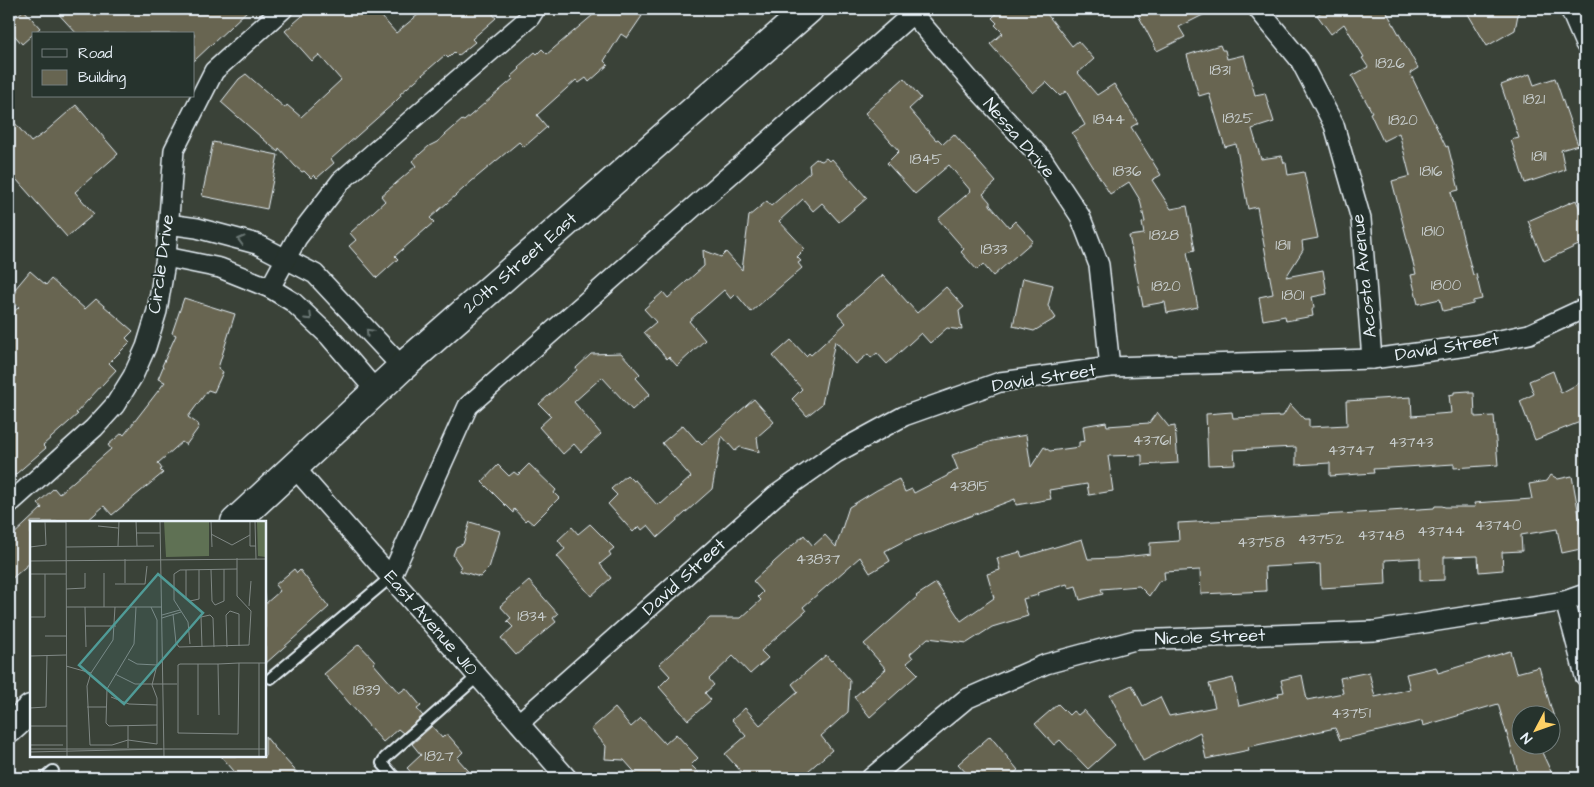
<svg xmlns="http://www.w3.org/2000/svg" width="1594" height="787" viewBox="0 0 1594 787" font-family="'Architects Daughter',sans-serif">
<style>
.building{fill:#676551;stroke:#e8f1f8}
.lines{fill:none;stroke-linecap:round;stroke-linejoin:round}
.lane-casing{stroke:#e8f1f8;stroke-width:14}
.street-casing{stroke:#e8f1f8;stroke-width:22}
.primary-casing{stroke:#e8f1f8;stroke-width:31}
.lane{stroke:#26332d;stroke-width:10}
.street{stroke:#26332d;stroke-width:19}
.primary{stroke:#26332d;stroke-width:28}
.oneway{stroke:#6a7674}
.labels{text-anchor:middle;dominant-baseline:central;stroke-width:4;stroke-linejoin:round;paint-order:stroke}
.number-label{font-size:15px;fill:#c8cece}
.street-label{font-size:18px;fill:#e8f1f8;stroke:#26332d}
.inset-road{fill:none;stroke:#808885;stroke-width:1}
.view{fill:#509b97;fill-opacity:0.15;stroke:#509b97;stroke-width:2.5}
.inset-edge{fill:none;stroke:#e8f1f8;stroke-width:2.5}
</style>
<rect width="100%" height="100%" fill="#3a4238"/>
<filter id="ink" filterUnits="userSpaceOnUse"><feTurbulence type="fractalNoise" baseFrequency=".02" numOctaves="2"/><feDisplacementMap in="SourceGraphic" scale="10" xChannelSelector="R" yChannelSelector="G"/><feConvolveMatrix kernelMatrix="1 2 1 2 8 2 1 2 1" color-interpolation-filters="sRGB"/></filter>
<g filter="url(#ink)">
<g class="building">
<path d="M54,9H249L194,61V34H77Z"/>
<path d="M310,9H375L396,33L425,9H489L496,18L472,39L475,42L458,56L454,52L448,58L445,55L400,94L401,96L394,103L331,159L334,163L317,178L314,175L311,178L304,171L302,172L295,166L279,148L278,152L221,102L239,79L246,74L285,108L287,105L301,117L341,80L319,55L312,61L285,31Z"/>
<path d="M600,9H631L642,16L627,38L621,34L604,61L608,65L589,82L586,78L579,83L576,80L537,115L547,127L524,147L519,142L472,181L430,218L434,222L395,256L398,259L377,278L349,246L356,240L350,233L385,201L381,196L416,166L412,161L429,146L437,142L462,120L464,121L513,79L511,77L520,69L518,67L535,52L537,54L542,49L547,54Z"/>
<path d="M1001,9H1043L1072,46L1078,41L1094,59L1078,73L1097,95L1114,84L1138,123L1131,127L1161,175L1152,180L1171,209L1187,206L1195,250L1187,252L1198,307L1167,313L1165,302L1143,306L1129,236L1144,234L1142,223L1145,222L1140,200L1129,182L1110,194L1072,133L1085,125L1066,91L1060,96L1046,82L1033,93L990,44L1003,33L995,25L997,23L992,18Z"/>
<path d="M1135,9H1215L1179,27L1185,37L1157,51Z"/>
<path d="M1326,9H1385L1418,68L1410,73L1446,147L1448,146L1459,190L1451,192L1473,275L1476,274L1482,299L1473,301V304L1443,311L1440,299L1418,304L1411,275L1416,274L1392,181L1410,176L1399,133L1383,141L1370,113L1372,112L1352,76L1368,67L1362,58L1364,57L1344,24L1331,34L1317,15Z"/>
<path d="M1465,9H1519L1515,30L1487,46Z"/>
<path d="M24,10L40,28L22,44L9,29V23Z"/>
<path d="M1220,45L1222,50H1225L1227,59L1244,55L1255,95L1265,93L1274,122L1252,129L1261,159L1282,156L1284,163H1286L1288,175L1304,172L1318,238L1302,241L1303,250L1286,277L1323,270L1327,294L1312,297L1314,307L1312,310L1313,316L1286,321L1285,316L1263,320L1259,297L1273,294L1257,207L1248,209L1236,144L1225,147L1209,93L1199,96L1187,55Z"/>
<path d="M1530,74L1534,85L1555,78L1578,145L1561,150L1565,170L1525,183L1511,140L1519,138L1501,85Z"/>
<path d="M904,78L921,98L909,109L936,140L938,139L943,144L954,134L996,182L983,194L990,202V205L1009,227L1015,221L1033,241L993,276L983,264L977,270L961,252L964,249L938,219L971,191L949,165L915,194L887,163L899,151L865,113Z"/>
<path d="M76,105L118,154L75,192L94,214L67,237L9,171V116L31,142L44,133Z"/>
<path d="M213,142L278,155L267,209L202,196Z"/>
<path d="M826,158L829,161L832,159L867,198L839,222L822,203L813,211L803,199L779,221L805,249L797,257L801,261L798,263L802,268L751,312L736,294L731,299L724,290L689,321L705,340L677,366L669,357L667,359L644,332L656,322L644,309L663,292L668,298L704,266L703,250L721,257L726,252L742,270L749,216L767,201L771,206L810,172L809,165L816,159L822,161Z"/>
<path d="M1576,200L1585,221V242L1544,261L1531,231L1532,230L1528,221Z"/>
<path d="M30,271L46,285L51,279L85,309L96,299L133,331L126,338L130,342L109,363L116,370L76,413L78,414L43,445L46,448L9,480V316L19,307L10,299L17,291L15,289Z"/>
<path d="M883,275L917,313L946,287L964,307L959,311L962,330L947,328L930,343L921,333L887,364L877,353L871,358L868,354L856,364L835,341L822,404L807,416L792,399L802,389L773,356L791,340L806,356L809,353L811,355L846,323L838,314Z"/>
<path d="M1023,278L1053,285L1048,306L1056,318L1034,331L1013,326Z"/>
<path d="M184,298L235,314L218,368L223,372L214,392L208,390L188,417L198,424L199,427L186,445L182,442L158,463L162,469L160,470L163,473L112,515L104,506L86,522H31V562L9,581V539L42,508L38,503L54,488L59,494L111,449L108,445L122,433L124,435L165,382L158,379L163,367L162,366L176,335L172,333Z"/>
<path d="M621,353L640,374L636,378L650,394L632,410L602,377L574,402L601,434L581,452L574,444L563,454L539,427L551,416L539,404L577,370L576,368L591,354Z"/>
<path d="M1553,371L1561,393L1585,380V420L1535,440L1520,401L1534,394L1529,381Z"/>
<path d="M1469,391V393H1474L1475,417L1494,416L1498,465L1454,468V464L1373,469L1374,473L1330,476V463L1296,465V447L1234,450L1235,464L1208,465L1206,414L1232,412L1233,418L1283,416L1290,404L1304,419H1309V427L1347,425L1346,401L1411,397L1412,416L1451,413L1449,395L1454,394V392Z"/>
<path d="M754,399L774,422L757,437L759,452L740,447L735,451L722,436L712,489L658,537L648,525L642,530L639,526L633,532L608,504L617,495L611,489L627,475L633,481L635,480L657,505L660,503L661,504L691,477L662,443L683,425L697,441L698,440L702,444Z"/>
<path d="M1157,412L1169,427L1175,426L1178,463L1142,465V455L1108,456L1113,491L1089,495L1087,484L1049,490L1051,499L1016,505L1015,499L904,541L885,551L890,561L870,573L860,557L803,607L806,611L805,612L761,651L768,658L750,674L733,656L709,679L714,685L705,693L711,700L688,720L659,687L670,676L659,664L679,646L710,618H741L761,600L758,597L763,592L753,581L804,535L813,546L825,535L836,547L849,507L877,490L899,479L905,492L912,489L914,493L947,476L948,474L958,470L952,455L992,441L1026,435L1031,467L1044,447L1050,451L1079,447V442L1085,441L1083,426L1106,422L1107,426L1149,423Z"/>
<path d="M529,464L556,490L554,493L559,498L533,524L527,519L525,521L514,509L513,513L482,482L498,465L509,476L514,472L518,475Z"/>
<path d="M1551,475L1558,479L1572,476L1585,548L1562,553L1557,529L1521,535L1522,551L1502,552L1503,570L1479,572L1478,556L1444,557V580L1420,581V558L1385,560L1386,584L1321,588L1320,564L1265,567L1266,591L1201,594L1200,570L1164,572L1165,580L1159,581L1149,596L1139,586L1101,589L1103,594L1080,600L1076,586L1069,588L1067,584L1037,593L1038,595L1023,599L1028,616L992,627L967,643L928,638L910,654L913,658L907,663L918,674L870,717L854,697L886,669L864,644L917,597L916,596L936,583L961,621L994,598L987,574L1000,570L997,558L1020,552L1022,557L1082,539L1088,559L1116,558L1150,554V543L1179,541L1178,523L1375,512L1434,508L1435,506H1442L1445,507H1475L1474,503L1532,499L1529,484L1547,481Z"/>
<path d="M470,522L500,531L489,568L480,577L460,571L461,567L453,555L456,547L463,544Z"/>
<path d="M590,524L614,548L609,552L611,555L600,564L611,578L591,596L557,556L565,549L558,540L572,527L578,534Z"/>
<path d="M294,569L297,573L300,570L329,607L265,664V604L280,591L275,585Z"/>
<path d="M529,581L558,614L553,618L556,622L516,655L501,638L513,627L507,621L511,618L500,606Z"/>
<path d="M359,644L374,660L375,662L373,663L399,693L406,688L421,706L417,709L423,716L403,733L398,729L383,742L324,674Z"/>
<path d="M1510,651L1516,673L1539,667L1558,731L1552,733V714H1522V744H1538L1554,778H1520L1498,704L1423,726L1422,721L1340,740L1335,728L1248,747L1249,750L1206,759L1200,732L1143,761L1110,695L1132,685L1143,706L1160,697L1169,716L1215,707L1209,684L1233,678L1239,706L1279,696L1278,693L1284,692L1281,680L1302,675L1307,700L1343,693L1340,678L1369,672L1375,697L1410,689L1406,674L1436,667L1438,673Z"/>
<path d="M826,655L831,661L832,660L850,680L848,712L821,736L832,750L800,778H747L725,754L746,736L732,720L745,708L760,725L798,692L792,684Z"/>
<path d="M1058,704L1069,715L1073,711L1078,715L1084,710L1115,745L1088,769L1060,740L1054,745L1035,724Z"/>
<path d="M615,708L631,727L641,718L665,744L676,734L698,758L691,765L704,778H640L624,760L605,759L606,746L591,729Z"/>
<path d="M432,726L442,738L446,734L449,736L463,752L457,758L475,778H416L407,768L421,755L412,744Z"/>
<path d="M265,736L274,747L302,778H240L221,756H265Z"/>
<path d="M990,736L1018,770L1008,778H971L958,764Z"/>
</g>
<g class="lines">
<defs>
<g id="lane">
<path d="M271,678L391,577"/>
<path d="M45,778L53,771"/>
<path d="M395,778L382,763L385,758L478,676"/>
</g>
<g id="street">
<path d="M1258,9L1300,60L1334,125L1361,219L1372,359"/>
<path d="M1570,9L1585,44"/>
<path d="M912,13L981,93L1043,160L1080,216L1099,265L1110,367"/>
<path d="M168,224L197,228L257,244L315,274L402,367"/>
<path d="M166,257L220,268L270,288L293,302L329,336L376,391"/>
<path d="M270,288L297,238L341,181L530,17L535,9"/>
<path d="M294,467L567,778"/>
<path d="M9,504L94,428L115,405L133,376L146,347L157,311L166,257L174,150L214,71L283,9"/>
<path d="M391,577L468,406L918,9"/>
<path d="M1565,601L1585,676"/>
<path d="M519,723L775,496L836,453L904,416L1000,382L1110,367L1372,359L1475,345L1529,334L1585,308"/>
<path d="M871,778L966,699L1046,664L1135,640L1374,631L1565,601L1585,594"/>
</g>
<g id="primary">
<path d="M235,522L402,367L809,9"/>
<path d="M9,729L31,709"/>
</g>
</defs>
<use href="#lane" class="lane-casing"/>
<use href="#street" class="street-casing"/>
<use href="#primary" class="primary-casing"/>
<use href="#lane" class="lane"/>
<use href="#street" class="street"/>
<use href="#primary" class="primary"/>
</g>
<defs><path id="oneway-chevron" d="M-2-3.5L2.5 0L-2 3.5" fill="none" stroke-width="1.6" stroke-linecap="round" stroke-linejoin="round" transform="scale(1.25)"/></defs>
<g class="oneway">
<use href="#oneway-chevron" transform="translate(241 240) rotate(-165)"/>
<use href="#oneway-chevron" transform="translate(309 317) rotate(44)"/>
<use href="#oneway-chevron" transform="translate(369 332) rotate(-133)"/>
</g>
</g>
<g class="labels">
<g class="number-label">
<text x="1390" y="63">1826</text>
<text x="1220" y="70">1831</text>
<text x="1534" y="99">1821</text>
<text x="1238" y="118">1825</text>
<text x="1109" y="119">1844</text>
<text x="1403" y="120">1820</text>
<text x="1539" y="156">1811</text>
<text x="926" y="159">1845</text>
<text x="1127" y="171">1836</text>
<text x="1431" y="171">1816</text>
<text x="1433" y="231">1810</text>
<text x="1164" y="235">1828</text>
<text x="1283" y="245">1811</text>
<text x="994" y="249">1833</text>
<text x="1446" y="285">1800</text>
<text x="1166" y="286">1820</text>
<text x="1293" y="295">1801</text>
<text x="1152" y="440">43761</text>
<text x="1411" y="442">43743</text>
<text x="1351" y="450">43747</text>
<text x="969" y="486">43815</text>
<text x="1498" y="525">43740</text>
<text x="1441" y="531">43744</text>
<text x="1381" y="535">43748</text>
<text x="1321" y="539">43752</text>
<text x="1261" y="542">43758</text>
<text x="818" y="559">43837</text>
<text x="532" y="616">1834</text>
<text x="367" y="690">1839</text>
<text x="1351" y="713">43751</text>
<text x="439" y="756">1827</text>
</g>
<g class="street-label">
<text transform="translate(1019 138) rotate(49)">Nessa Drive</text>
<text transform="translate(520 263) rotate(-41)">20th Street East</text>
<text transform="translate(161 264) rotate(-82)">Circle Drive</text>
<text transform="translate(1364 276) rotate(-96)">Acosta Avenue</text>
<text transform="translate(1447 347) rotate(-9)">David Street</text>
<text transform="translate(1044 378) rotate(-9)">David Street</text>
<text transform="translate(684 577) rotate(-42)">David Street</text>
<text transform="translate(431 623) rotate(49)">East Avenue J10</text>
<text transform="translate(1210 637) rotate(-2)">Nicole Street</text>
</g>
</g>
<g transform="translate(30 521)">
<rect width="236" height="236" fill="#3a4238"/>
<path d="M134,0H179V35L136,36ZM227,0H236V36L228,35Z" fill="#5f7154"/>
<path class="inset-road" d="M36,0L37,236M106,0L107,25M130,0L134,236M181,0L182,26M220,0V25H226M225,0L226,38M0,1H36M68,5L88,7M107,12H130M181,13L202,24L220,14M88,25L89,0M0,26L16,24L15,1M36,26L124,25M95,38V62M0,40L237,38M156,49V77L160,80L169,78V49M181,49L182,80L185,84L194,80V48M74,52V86M0,53H36M236,61L237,80M85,63H115L117,45M36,68L55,67V52M219,85L221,60M36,86H132M55,86L56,126M85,86L83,119L61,152L57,165L60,224H82L98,219L127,223V177L122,164L127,144V99L121,86M106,86L104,123L77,168L76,202L79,205L127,204M143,93L146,122L149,126L219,124L221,90L207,75V37M132,94L150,89M0,96H15V53M132,97L151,91M55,105H86M15,115H36M160,123L158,101L144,79V53L150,49L207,48M172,126L171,96L180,94L183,97L184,126M197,126L196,94L200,90L209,93V125M0,135L36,134M98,138L107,143L127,144M209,142L208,213L148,212V144L150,143H188L209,142H237M229,142V236M168,143V194M188,143L189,194M36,145L61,152M85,153L105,163H147M81,176L99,183L127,184M57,186H76M0,187L16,186L17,134M0,205H37M98,205V227M0,224H33M0,228H237M0,231L132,228"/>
<path class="view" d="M128,53L173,92L94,183L49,144Z"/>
<rect width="236" height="236" class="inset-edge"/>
</g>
<rect width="1594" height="787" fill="none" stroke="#26332d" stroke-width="30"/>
<rect x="15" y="15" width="1564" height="757" fill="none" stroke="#e8f1f8" stroke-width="2" filter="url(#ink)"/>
<rect x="32" y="32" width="162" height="65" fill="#26332d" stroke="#747f7e"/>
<rect x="42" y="49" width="25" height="8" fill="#26332d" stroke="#747f7e"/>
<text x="78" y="58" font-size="15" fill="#e8f1f8">Road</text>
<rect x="42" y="70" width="25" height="15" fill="#676551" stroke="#747f7e"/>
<text x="78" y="82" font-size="15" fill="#e8f1f8">Building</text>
<g transform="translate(1536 730) rotate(229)"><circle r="24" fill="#26332d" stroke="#747f7e"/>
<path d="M0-4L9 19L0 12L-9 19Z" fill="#ffd166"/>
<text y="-8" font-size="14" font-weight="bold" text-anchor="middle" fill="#e8f1f8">N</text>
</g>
</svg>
